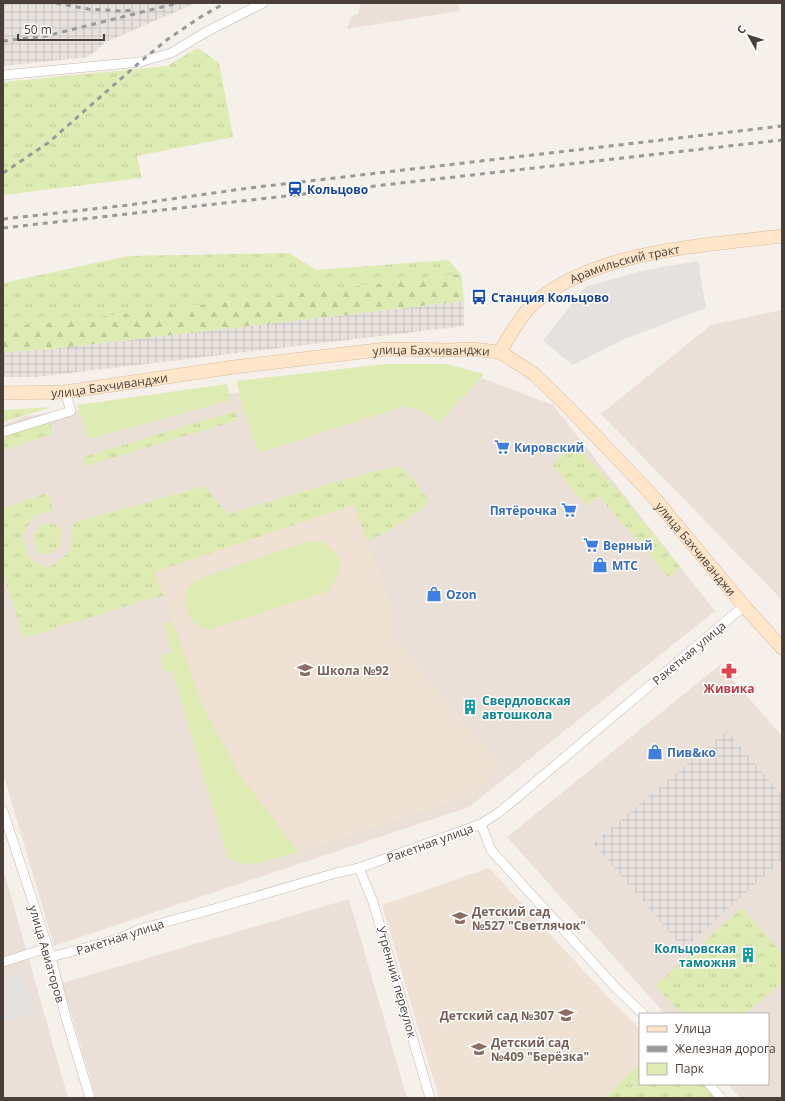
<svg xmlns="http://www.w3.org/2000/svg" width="785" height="1101" viewBox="0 0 785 1101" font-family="'Open Sans',sans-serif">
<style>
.residential{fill:#eae0d8}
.industrial{fill:url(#industrial-grid)}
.education{fill:#efe1d4}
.grass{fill:url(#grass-tufts)}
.forest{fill:url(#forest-firs)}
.park{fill:#deebb2}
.parking{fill:#e4e1df}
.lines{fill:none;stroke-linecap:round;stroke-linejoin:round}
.minor-casing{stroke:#c5b8af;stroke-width:10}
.secondary-casing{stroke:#daba9b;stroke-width:14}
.minor{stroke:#fff;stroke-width:9}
.secondary{stroke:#ffe6cb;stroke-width:13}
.rail{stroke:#999;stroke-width:3;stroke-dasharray:5 5;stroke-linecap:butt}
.labels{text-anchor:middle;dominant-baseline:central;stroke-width:3;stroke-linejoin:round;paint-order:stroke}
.transit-label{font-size:12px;font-weight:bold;fill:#164399;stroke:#fff;text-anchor:start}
.street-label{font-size:12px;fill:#4a3f38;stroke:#fff}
.shop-label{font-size:12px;font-weight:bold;fill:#366cbe;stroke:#fff;text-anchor:start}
.education-label{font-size:12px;font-weight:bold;fill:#785e54;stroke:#fff;text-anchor:start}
.health-label{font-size:12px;font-weight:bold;fill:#be3a42;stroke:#fff}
.culture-label{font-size:12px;font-weight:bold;fill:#0d838f;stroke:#fff;text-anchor:start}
</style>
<defs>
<pattern id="industrial-grid" width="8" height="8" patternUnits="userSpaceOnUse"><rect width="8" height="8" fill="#e8e2df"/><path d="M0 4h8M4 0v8" fill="none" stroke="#c8c3c0"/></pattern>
<pattern id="grass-tufts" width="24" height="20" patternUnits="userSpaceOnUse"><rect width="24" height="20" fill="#deebb2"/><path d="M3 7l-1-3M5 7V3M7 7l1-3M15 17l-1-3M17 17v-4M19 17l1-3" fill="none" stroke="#c0cb9a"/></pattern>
<pattern id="forest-firs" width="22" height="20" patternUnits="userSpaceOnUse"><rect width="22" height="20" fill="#deebb2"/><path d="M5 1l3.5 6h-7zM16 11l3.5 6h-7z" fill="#c0cb9a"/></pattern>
</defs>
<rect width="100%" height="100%" fill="#f6f0ea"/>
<g class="residential">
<path d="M361,3H458L460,11L347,29L351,17L358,14Z"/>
<path d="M782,310V600L601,414L711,325Z"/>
<path d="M455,368L553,405L715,611L469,807L54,946L3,773V425L25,416Z"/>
<path d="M720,665L782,736V1098H740L728,1084H768V1014H665L507,837Z"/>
<path d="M3,868L68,1098H3Z"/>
<path d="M349,899L407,1098H96L62,983Z"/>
</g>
<g class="industrial">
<path d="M3,3H196L106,42L88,57L3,66Z"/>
<path d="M464,301V326L36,377H3V352L42,350Z"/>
<path d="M727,731L782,795V860L684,949L593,843Z"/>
</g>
<g class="education">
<path d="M354,505L391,603L392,636L502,768L473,796L299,852L241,777L203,707L155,572Z"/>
<path d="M489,868L608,997L640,1029V1063L604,1098H439L382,905Z"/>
</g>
<g class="grass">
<path d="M198,48L219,63L233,137L137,156L142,178L3,195V82L167,66Z"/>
<path d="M289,253L317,270L448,260L461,274L3,328V283L128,256Z"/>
<path d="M52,407L3,422V410Z"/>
<path d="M235,411L238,420L85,466L83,457Z"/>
<path d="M49,420L53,434L3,450V435Z"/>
<path d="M575,444L619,492L680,567L668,577L599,496L587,506L552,465Z"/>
<path d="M396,466L406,471L428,499L422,509L383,534L367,541L354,505L155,572L163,596L146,600L24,638L3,573V508L47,493L53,510L34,516L22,537L31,560L49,568L69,552L73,523L204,486L228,514L331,483Z"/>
<path d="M52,523L57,525L62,531L60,547L47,555L38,552L33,537L42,525Z"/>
<path d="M742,908L782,953V983L745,1014H682L655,986Z"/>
<path d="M640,1063V1084H706L716,1098H604Z"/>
</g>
<path class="forest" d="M461,274L464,301L42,350L3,352V328Z"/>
<g class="park">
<path d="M386,364H446L484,374L439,423L421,411L405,406L259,453L241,402L237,381Z"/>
<path d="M227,384L231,400L89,439L77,405Z"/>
<path d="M322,541C346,560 344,569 327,592L208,630L195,624L189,615L184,601L187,590L196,580L306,542Z"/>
<path d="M172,621L203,707L241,777L299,852L249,865L228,859L172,670L165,672L160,656L172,652L163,624Z"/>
</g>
<g class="parking">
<path d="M698,261L706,308L622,340L573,365L543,341L585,287L641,271Z"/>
<path d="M23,970L35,1014L3,1023V976Z"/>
</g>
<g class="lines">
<defs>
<g id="minor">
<path d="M3,75L140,62L171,53L206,32L263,3"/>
<path d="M3,432L71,411L65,392"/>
<path d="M3,811L51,957L66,1018L90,1098"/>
<path d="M481,824L491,850L617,989L643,1014"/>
<path d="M359,868L373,902L430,1098"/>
<path d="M51,957L118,939L140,929L210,910L336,873L359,868L481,824L501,811L744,606"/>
<path d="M3,962L47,948"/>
<path d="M709,1084L721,1098"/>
</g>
<g id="secondary">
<path id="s1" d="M500,352C508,338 521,315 533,304C595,250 702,246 782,236"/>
<path id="s2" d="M3,393L65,392L234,367L386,349L450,350L471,349L500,352L534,374L569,408L651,494L744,606L782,648"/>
</g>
</defs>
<use href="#minor" class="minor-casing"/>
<use href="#secondary" class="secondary-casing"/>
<use href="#minor" class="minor"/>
<use href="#secondary" class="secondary"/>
<g class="rail">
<path d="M56,3L88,9L121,11L135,10"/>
<path d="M3,41L46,36L178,3"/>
<path d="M3,173L48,143L140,62L168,39L199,18L225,3"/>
<path d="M3,219L129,205L249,188L782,126"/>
<path d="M3,228L782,140"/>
</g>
</g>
<defs>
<symbol id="station-bare" viewBox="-9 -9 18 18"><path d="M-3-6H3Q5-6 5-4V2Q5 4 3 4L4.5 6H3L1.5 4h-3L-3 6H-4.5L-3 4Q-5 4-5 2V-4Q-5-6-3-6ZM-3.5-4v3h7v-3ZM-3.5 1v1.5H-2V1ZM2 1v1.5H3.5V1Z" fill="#1a4fb4" stroke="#fff" stroke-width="2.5" paint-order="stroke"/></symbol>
<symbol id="bus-bare" viewBox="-9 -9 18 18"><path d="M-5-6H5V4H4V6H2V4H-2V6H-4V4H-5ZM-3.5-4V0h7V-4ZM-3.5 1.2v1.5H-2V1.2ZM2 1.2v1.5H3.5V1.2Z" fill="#1a4fb4" stroke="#fff" stroke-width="2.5" paint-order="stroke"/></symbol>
<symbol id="supermarket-bare" viewBox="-9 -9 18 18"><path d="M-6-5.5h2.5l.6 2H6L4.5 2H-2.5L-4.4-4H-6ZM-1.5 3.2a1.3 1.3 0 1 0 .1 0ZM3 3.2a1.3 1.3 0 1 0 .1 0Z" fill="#3f7fe0" stroke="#fff" stroke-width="2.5" paint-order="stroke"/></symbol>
<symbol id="shop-bare" viewBox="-9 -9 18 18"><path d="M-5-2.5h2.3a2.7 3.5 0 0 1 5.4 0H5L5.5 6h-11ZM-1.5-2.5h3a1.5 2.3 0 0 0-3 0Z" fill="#3f7fe0" stroke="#fff" stroke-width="2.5" paint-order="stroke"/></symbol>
<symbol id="school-bare" viewBox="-9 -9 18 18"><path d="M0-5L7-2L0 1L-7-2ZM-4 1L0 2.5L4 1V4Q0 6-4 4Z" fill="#8d6e63" stroke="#fff" stroke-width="2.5" paint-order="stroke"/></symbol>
<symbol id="pharmacy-bare" viewBox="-9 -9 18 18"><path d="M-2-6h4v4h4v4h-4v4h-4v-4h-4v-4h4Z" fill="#e0444e" stroke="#fff" stroke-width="2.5" paint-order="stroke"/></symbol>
<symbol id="building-bare" viewBox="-9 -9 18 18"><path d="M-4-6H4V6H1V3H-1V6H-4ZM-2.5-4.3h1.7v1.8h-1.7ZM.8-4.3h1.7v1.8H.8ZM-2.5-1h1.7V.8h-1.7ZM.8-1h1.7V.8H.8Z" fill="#0f9aa8" stroke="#fff" stroke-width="2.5" paint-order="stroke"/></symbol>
</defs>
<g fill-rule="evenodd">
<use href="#station-bare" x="284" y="178" width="22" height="22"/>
<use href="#bus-bare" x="468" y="286" width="22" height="22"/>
<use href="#supermarket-bare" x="491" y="436" width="22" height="22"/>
<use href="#supermarket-bare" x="558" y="499" width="22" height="22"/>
<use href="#supermarket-bare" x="580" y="534" width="22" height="22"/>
<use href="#shop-bare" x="589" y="554" width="22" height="22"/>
<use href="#shop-bare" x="423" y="583" width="22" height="22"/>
<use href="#school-bare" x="294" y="659" width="22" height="22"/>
<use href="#pharmacy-bare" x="718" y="660" width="22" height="22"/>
<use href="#building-bare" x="459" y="696" width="22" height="22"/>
<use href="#shop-bare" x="644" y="741" width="22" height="22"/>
<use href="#school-bare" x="449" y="907" width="22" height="22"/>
<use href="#building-bare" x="737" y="944" width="22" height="22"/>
<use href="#school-bare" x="555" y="1004" width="22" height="22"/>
<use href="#school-bare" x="468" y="1038" width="22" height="22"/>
</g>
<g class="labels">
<g class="transit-label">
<text x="307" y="189">Кольцово</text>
<text x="491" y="297">Станция Кольцово</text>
</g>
<g class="street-label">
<text stroke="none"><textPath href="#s1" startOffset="160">Арамильский тракт</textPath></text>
<text stroke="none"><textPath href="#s2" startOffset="431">улица Бахчиванджи</textPath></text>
<text stroke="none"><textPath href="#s2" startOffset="107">улица Бахчиванджи</textPath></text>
<text stroke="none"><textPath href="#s2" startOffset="779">улица Бахчиванджи</textPath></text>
<text transform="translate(689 653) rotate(-40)">Ракетная улица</text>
<text transform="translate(430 843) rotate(-20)">Ракетная улица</text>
<text transform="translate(120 937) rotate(-18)">Ракетная улица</text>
<text transform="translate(47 954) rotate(74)">улица Авиаторов</text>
<text transform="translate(397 982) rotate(74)">Утренний переулок</text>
</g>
<g class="shop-label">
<text x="514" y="447">Кировский</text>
<text x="557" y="510" text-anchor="end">Пятёрочка</text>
<text x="603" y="545">Верный</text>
<text x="612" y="565">МТС</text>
<text x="446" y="594">Ozon</text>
<text x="667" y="752">Пив&amp;ко</text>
</g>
<g class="education-label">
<text x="317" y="670">Школа №92</text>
<text x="472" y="911">Детский сад<tspan x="472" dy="14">№527 "Светлячок"</tspan></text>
<text x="554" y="1015" text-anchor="end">Детский сад №307</text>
<text x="491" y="1042">Детский сад<tspan x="491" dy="14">№409 "Берёзка"</tspan></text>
</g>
<g class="health-label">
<text x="729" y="688">Живика</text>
</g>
<g class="culture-label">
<text x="482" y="700">Свердловская<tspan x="482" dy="14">автошкола</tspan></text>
<text x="736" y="948" text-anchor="end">Кольцовская<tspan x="736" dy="14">таможня</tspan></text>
</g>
</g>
<rect width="785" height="1101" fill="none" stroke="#4a3f38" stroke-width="8"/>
<rect x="639" y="1013" width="130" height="72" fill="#ffffff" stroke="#b7b2af"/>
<rect x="647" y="1026" width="20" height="6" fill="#ffe6cb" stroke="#b7b2af"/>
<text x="675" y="1033" font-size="12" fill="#4a3f38">Улица</text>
<rect x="647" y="1046" width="20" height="6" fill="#999999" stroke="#b7b2af"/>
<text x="675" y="1053" font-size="12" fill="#4a3f38">Железная дорога</text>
<rect x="647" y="1063" width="20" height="12" fill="#deebb2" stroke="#b7b2af"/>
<text x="675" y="1073" font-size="12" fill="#4a3f38">Парк</text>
<g transform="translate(749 36) rotate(309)" stroke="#ffffff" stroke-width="3" paint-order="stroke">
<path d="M0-3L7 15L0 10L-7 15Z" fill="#4a3f38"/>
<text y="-6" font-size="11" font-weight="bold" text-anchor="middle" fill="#4a3f38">С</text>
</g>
<path d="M18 34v6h86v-6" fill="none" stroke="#4a3f38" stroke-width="2"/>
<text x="24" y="34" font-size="12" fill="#4a3f38" stroke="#ffffff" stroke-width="3" paint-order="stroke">50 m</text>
</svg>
